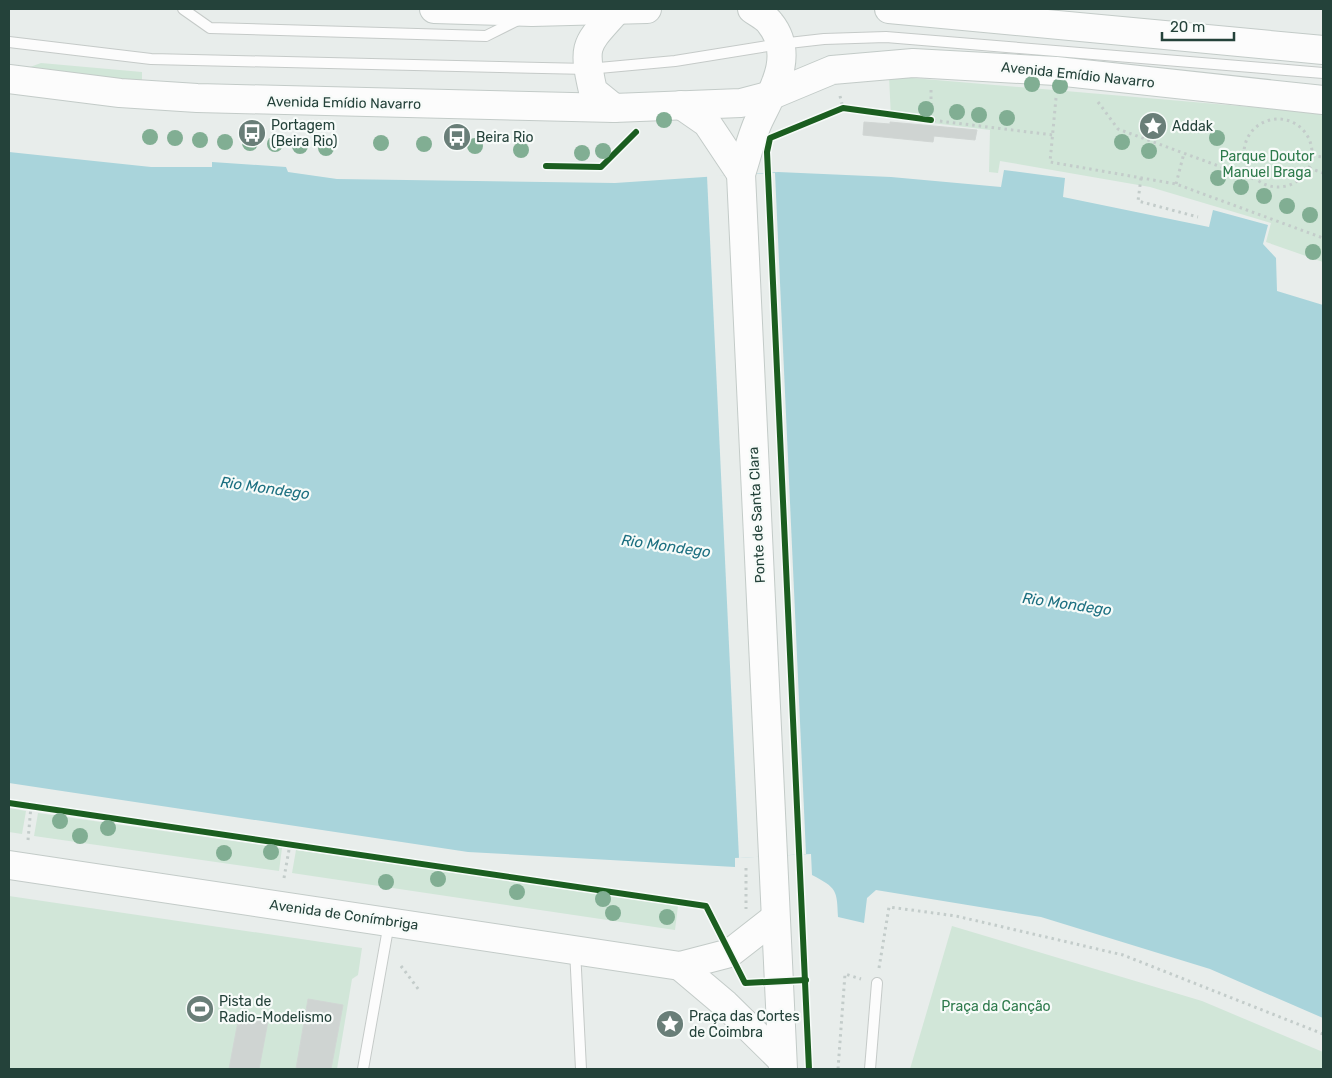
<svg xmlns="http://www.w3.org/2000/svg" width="1332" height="1078" viewBox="0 0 1332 1078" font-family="Rubik,sans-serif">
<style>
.green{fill:#d1e6d8}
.water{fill:#a9d4db}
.pier{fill:#e8edeb}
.building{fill:#cfd4d2;stroke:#d1d6d4}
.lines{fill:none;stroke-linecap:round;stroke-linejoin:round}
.lane-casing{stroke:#c5cac8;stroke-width:12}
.secondary-casing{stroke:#c3cbc8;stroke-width:30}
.path{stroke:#c3ccca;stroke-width:3;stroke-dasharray:2.5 4;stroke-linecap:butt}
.lane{stroke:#fcfcfc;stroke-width:10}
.secondary{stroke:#fcfcfc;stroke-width:28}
.cycleway-casing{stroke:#f7fbf9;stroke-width:9}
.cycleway{stroke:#1b5e20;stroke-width:6}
.tree{fill:#81ae93}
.labels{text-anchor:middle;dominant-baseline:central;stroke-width:4.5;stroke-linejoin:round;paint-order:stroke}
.street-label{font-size:14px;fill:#24423a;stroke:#f7fbf9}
.poi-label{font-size:14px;fill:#24423a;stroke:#f7fbf9;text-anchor:start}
.park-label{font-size:14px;fill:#2d7a4b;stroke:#f7fbf9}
.water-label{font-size:15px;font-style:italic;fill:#1c6f80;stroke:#f7fbf9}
</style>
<rect width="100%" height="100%" fill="#e8edeb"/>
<g class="green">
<path d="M41,63L142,72V83L29,71L30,67Z"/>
<path d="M889,76L1323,113V262L1266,242L1271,223L1150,187L1000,161L998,173L989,172L990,130L891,118Z"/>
<path d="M9,808L26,811L22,834L9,832Z"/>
<path d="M38,813L282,848L279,871L34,836Z"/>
<path d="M296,850L678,906L675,930L292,873Z"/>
<path d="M9,896L362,948L358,975L352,979L337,1069H9Z"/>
<path d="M952,926L1202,1001L1323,1052V1069H910Z"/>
</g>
<path class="water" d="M9,152L151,167H212V162L286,167L288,172L337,179L615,183L778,172L891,177L1001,187L1004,170L1065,178L1063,197L1209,227L1213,210L1268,225L1263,244L1276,258L1277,291L1323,305V1018L1210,969L1041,917L876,890L867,898L864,923L838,917C837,890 837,888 812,875L811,854L735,858V867L468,852L9,783Z"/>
<path class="pier" d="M775,173L806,854L739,858L707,176Z"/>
<g class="building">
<path d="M864,122L890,124V122L977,130L975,140L934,136L933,142L863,135Z"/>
<path d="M308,999L343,1005L331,1069H296Z"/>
<path d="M239,1016L268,1021L259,1069H229Z"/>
</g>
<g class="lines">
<defs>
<g id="lane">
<path d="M183,9L210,28L486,36L518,20"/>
<path d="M9,42L151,59L588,69L675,61L780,44L824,39L886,37L1323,73"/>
<path d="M575,950L581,1069"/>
<path d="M363,1069L389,923"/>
<path d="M870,1069L877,983"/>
</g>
<g id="secondary">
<path d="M434,9L532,12L647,9"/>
<path d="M752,9C757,13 766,17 770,23C795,54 774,89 759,120C751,137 747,156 741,174L783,1069"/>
<path d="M889,9L1323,50"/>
<path d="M9,79L120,93L197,98L614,108L741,103L772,95L832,70L913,63L1056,71L1323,100"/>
<path d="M681,105L707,123L741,174"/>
<path d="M614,108L593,91C582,43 586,45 618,9"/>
<path d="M9,865L680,966L730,953L775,918"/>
<path d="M680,966L725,1004L782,1060"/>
</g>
</defs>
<use href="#lane" class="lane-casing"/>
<use href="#secondary" class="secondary-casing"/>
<g class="path">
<path d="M931,90V120L1053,135"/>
<path d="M840,96L843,108"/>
<path d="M1056,98L1050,162L1176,184L1323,238"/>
<path d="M1098,102L1118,129L1254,179"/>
<circle cx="1278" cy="153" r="34"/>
<path d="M782,133L843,108L931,120"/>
<path d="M1312,156L1323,157"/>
<path d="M546,166L601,167L636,133"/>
<path d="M1309,168L1323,173"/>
<path d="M1141,178L1138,201L1198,217"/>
<path d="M1176,184L1184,153"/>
<path d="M28,840L31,806"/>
<path d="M746,868V909"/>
<path d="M284,878L290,844"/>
<path d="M401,966L419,990"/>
<path d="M879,968L889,907L956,916L1123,955L1323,1034"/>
<path d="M838,1069L845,974L861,979"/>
</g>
<use href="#lane" class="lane"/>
<use href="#secondary" class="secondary"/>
<defs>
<g id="cycleway">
<path d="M546,166L601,167L636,132"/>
<path d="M9,803L706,906L745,983L806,980"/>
<path d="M809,1069L767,152L770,138L843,108L931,120"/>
</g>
</defs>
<use href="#cycleway" class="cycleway-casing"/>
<use href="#cycleway" class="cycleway"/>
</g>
<g class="tree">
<circle cx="1032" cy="84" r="8"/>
<circle cx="1060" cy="86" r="8"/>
<circle cx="926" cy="109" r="8"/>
<circle cx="957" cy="112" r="8"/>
<circle cx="979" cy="115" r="8"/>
<circle cx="1007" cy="118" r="8"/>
<circle cx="664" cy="120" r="8"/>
<circle cx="150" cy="137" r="8"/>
<circle cx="175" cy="138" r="8"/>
<circle cx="1217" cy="138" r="8"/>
<circle cx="200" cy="140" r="8"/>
<circle cx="225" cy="142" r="8"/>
<circle cx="1122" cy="142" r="8"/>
<circle cx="250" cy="143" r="8"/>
<circle cx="381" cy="143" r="8"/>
<circle cx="275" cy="144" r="8"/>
<circle cx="424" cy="144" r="8"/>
<circle cx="300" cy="146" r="8"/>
<circle cx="475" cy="146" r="8"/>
<circle cx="326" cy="148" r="8"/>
<circle cx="521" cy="150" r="8"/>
<circle cx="603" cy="151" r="8"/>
<circle cx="1149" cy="151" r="8"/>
<circle cx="582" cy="153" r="8"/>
<circle cx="1218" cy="178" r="8"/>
<circle cx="1241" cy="187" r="8"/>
<circle cx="1264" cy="196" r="8"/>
<circle cx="1287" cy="206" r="8"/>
<circle cx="1310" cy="215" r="8"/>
<circle cx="1313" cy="252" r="8"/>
<circle cx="60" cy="821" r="8"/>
<circle cx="108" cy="828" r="8"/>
<circle cx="80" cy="836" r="8"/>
<circle cx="271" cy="852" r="8"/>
<circle cx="224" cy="853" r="8"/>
<circle cx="438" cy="879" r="8"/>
<circle cx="386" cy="882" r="8"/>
<circle cx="517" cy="892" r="8"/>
<circle cx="603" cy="899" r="8"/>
<circle cx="613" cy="913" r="8"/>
<circle cx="667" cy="917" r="8"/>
</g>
<defs>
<symbol id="sight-disc" viewBox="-11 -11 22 22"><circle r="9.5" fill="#697e78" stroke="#f7fbf9"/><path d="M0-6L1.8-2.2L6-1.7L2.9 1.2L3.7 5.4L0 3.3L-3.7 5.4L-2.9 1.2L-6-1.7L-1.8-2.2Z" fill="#fff"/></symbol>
<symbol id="bus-disc" viewBox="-11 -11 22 22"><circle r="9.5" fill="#697e78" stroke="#f7fbf9"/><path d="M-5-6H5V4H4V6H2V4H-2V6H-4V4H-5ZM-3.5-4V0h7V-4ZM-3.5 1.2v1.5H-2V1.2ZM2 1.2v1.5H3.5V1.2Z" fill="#fff"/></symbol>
<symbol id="stadium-disc" viewBox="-11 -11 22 22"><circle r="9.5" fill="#697e78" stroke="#f7fbf9"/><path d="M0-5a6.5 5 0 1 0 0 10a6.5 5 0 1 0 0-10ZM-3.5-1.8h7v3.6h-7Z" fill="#fff"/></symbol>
</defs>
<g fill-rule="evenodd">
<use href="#sight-disc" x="1137" y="110" width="32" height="32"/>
<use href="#bus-disc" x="236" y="117" width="32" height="32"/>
<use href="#bus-disc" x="441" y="121" width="32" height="32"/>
<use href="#stadium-disc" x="184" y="993" width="32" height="32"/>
<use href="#sight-disc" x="654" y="1008" width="32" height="32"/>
</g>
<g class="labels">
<g class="street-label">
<text transform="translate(1078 75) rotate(6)">Avenida Emídio Navarro</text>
<text transform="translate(344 103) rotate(1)">Avenida Emídio Navarro</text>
<text transform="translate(757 515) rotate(-93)">Ponte de Santa Clara</text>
<text transform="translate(344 915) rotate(8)">Avenida de Conímbriga</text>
</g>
<g class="poi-label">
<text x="271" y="125">Portagem<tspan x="271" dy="16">(Beira Rio)</tspan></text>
<text x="1172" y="126">Addak</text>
<text x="476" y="137">Beira Rio</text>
<text x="219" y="1001">Pista de<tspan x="219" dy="16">Radio-Modelismo</tspan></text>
<text x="689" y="1016">Praça das Cortes<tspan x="689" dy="16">de Coimbra</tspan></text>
</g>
<g class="park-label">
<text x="1267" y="156">Parque Doutor<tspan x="1267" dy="16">Manuel Braga</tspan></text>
<text x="996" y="1006">Praça da Canção</text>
</g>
<g class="water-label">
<text transform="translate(265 488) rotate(8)">Rio Mondego</text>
<text transform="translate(666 546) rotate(8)">Rio Mondego</text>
<text transform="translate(1067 604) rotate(8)">Rio Mondego</text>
</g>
</g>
<rect width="1332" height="1078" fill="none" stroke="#24423a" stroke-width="20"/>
<path d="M1162 32v8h72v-8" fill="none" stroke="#24423a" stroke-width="2.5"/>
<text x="1170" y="32" font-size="15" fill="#24423a" stroke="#f7fbf9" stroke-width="4" paint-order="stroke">20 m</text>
</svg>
